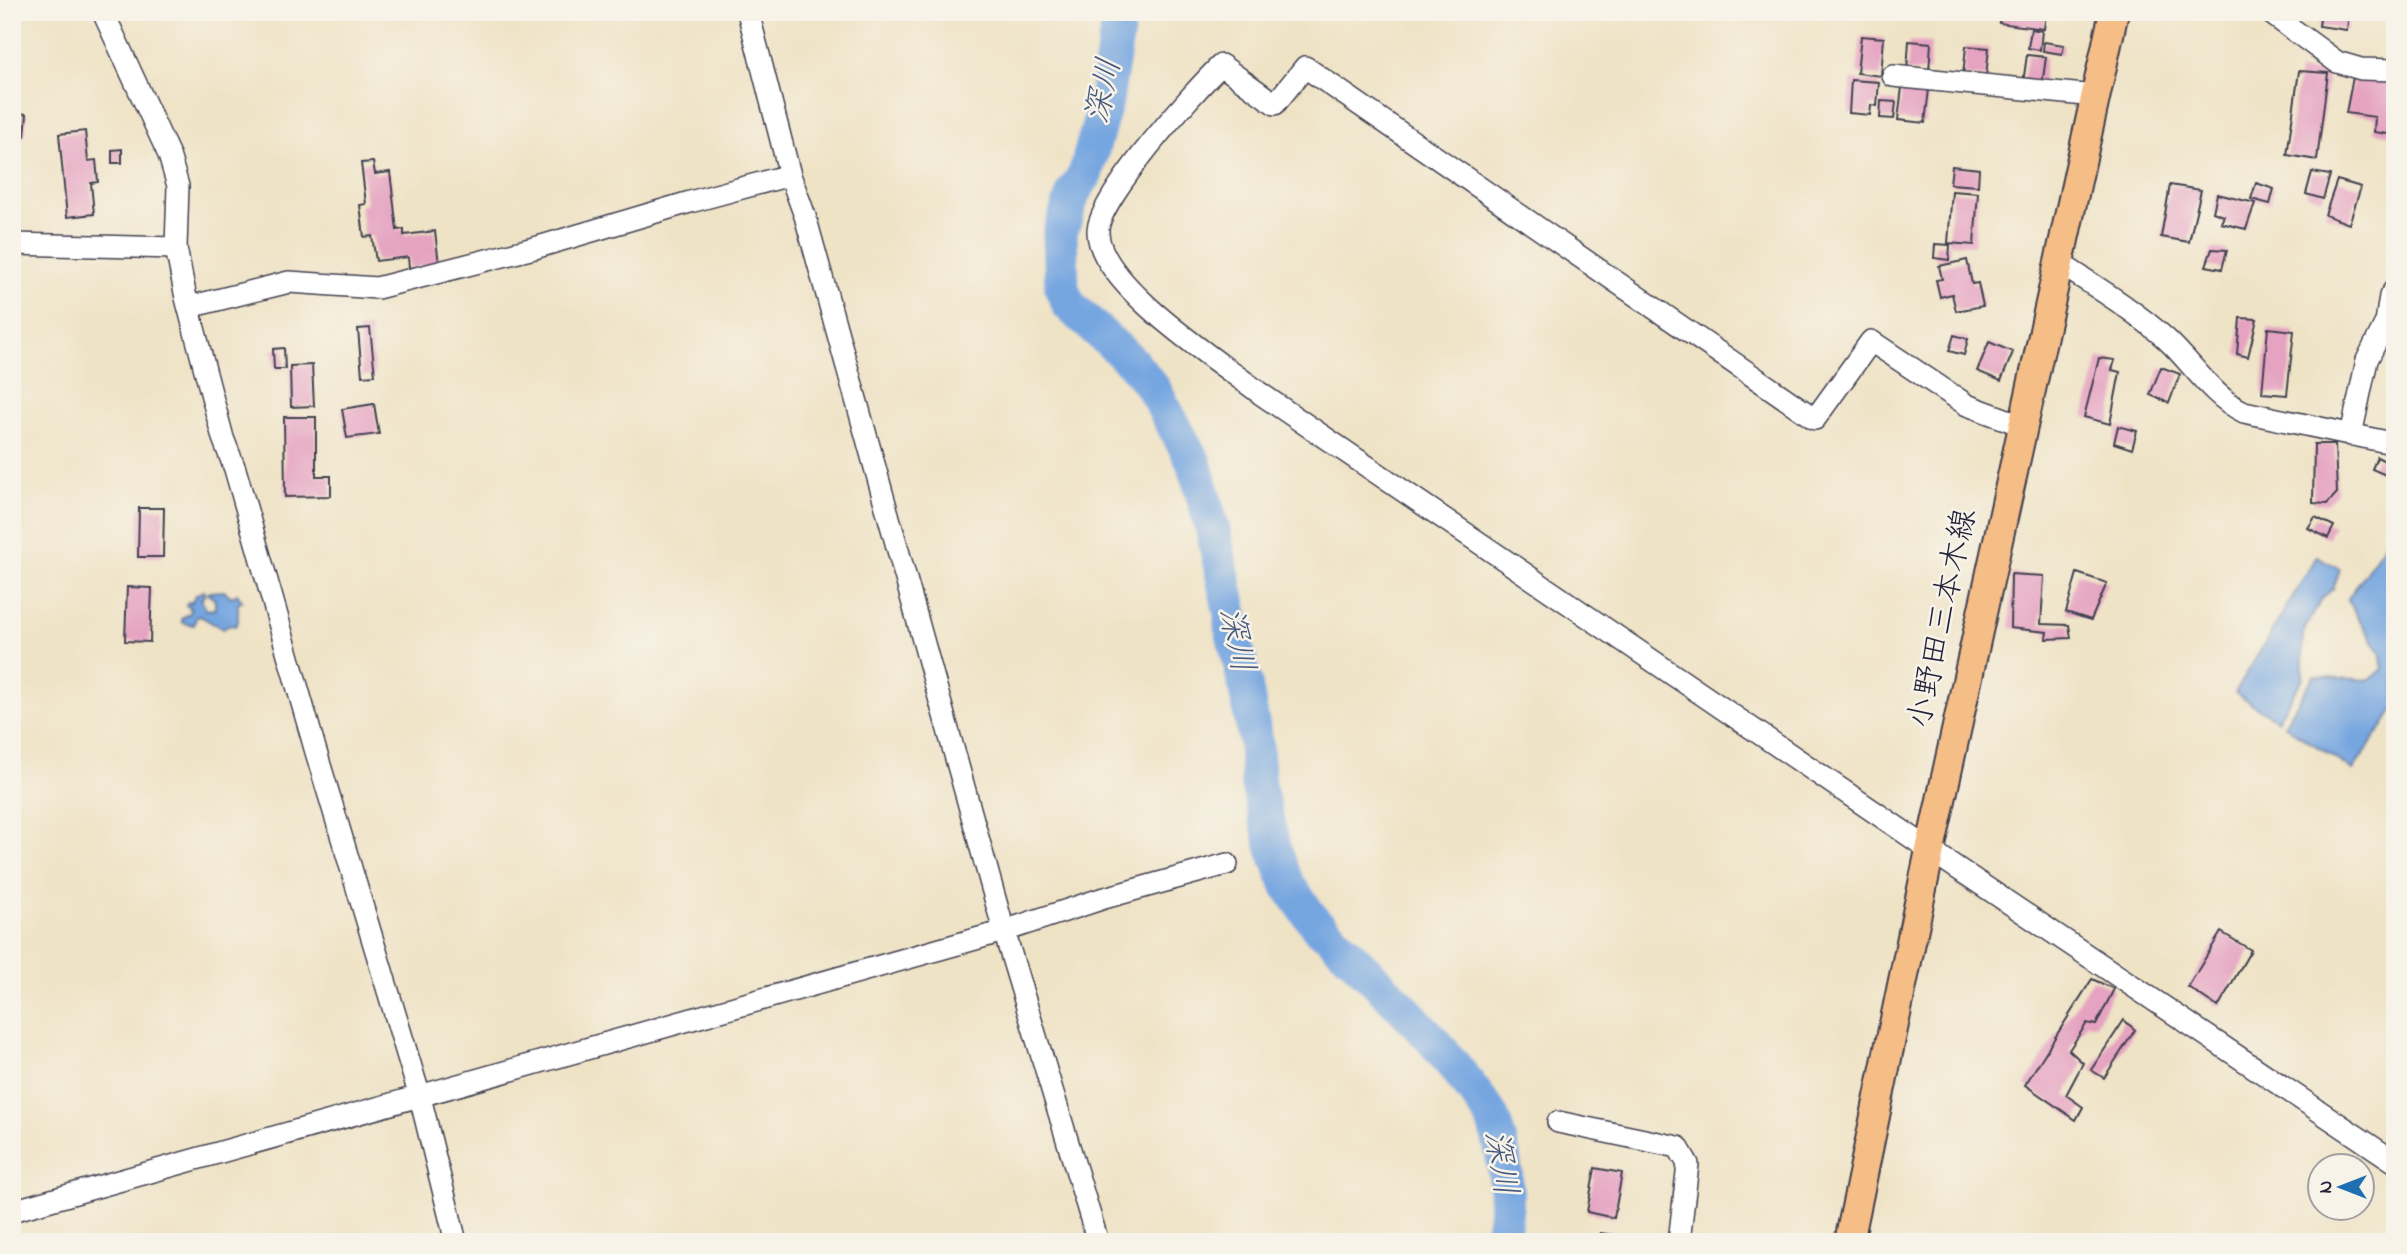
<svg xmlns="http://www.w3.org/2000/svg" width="2407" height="1254" viewBox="0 0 2407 1254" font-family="'Indie Flower','Klee One',sans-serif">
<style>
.water{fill:#76a6e0;stroke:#4c648e;stroke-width:2}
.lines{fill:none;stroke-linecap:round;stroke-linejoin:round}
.river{stroke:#76a6e0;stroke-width:35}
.building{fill:#e5a3c1}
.minor-casing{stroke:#413f50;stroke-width:24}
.major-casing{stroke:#413f50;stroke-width:32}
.minor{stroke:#fff;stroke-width:21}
.major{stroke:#f6be87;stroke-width:28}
.labels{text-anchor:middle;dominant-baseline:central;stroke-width:5;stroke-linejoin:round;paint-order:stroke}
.street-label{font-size:32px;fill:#22223b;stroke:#f7f3e8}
.water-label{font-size:33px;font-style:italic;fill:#44577d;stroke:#f7f3e8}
</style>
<rect width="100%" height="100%" fill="#f7f3e8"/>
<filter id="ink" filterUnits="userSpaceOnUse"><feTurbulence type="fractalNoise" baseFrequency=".0143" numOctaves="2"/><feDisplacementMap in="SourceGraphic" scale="14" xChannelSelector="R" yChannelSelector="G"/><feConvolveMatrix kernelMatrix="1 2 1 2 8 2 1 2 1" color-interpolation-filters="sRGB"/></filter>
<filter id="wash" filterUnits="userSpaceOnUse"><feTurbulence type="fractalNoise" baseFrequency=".00686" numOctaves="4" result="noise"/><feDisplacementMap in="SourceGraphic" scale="28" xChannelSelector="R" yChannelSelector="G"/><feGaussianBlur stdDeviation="1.57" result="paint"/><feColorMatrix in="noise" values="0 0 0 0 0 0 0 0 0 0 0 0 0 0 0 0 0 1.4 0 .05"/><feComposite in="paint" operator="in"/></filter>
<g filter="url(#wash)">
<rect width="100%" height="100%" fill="#efe3c6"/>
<g class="water">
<path d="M2395,529V708L2353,770L2284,725L2314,676L2370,680L2383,669L2380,652L2347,600Z"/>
<path d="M2317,556L2340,569L2333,589L2323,597L2303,633V678L2277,720L2235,693Z"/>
<path d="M203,591L205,595L201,599L206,610L215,609V600L207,592L224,591L232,597L237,594L242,601L238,604V622L235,626L229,625L223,629L200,616L196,617L194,625L182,623V618L190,613L191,609L186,605L188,602L191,603L196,595Z"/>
</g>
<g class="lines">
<path class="river" d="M1120,12L1106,100L1085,175L1074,191L1060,233L1062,289L1069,305L1133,363L1153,388L1194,463L1213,531L1231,614V625L1245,684L1256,744L1258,785L1274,849L1288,885L1320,930L1322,928C1373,978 1426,1027 1469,1085C1476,1096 1489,1108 1493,1120C1508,1160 1510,1200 1501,1242"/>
</g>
<g id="blocks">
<g class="building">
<path d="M2000,12H2046L2044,29L1999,23Z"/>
<path d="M2070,12H2091L2090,17Z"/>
<path d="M2321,12H2349L2347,30L2319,26Z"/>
<path d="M2031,29L2042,31L2040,50L2028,48Z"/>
<path d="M1861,36L1884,38L1881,76L1857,73Z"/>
<path d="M1909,41L1931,43L1929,72L1907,71Z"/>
<path d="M2044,42L2064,45L2062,54L2043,51Z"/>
<path d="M1966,46L1989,48L1986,77L1963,76Z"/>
<path d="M2027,55L2046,57L2042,86L2023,83Z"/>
<path d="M2299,71L2328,73L2317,160L2287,155Z"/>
<path d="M2353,77L2395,81V135L2374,132L2375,117L2346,113Z"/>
<path d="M1851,80L1879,82L1877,106L1871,105L1870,115L1849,113Z"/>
<path d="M1902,87L1929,89L1925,123L1898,120Z"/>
<path d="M1881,101L1896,102L1894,119L1880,118Z"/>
<path d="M12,112L27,114L25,136L12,135Z"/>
<path d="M85,131L88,161L96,160L98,182L91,183L94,214L67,217L59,134Z"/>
<path d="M122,149V163H112V150Z"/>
<path d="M373,162L375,174L390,172L397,230L404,229V235L435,231L439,264L409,268L408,257L376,261L372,236L364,237L360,205L366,204L361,163Z"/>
<path d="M1952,166L1979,169L1978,186L1950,184Z"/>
<path d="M2312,172L2330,175L2323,199L2306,194Z"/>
<path d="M2337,180L2361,187L2349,224L2325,215Z"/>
<path d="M2256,183L2274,189L2270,204L2251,199Z"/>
<path d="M2170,185L2201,190L2189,242L2161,237Z"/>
<path d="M1952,191L1978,193L1974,245L1948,243Z"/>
<path d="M2217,194L2255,203L2246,229L2221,223L2224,216L2213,212Z"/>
<path d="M1935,244L1950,245L1949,260L1934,258Z"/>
<path d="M2212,249L2227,250L2222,269L2206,266Z"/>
<path d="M1967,260L1972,284L1978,283L1983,306L1956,311L1952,294L1940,297L1936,280L1942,279L1939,266Z"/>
<path d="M2240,318L2257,319L2248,357L2237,354Z"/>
<path d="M370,328L375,375L362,376L358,329Z"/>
<path d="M2268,328L2294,331L2287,395L2262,393Z"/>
<path d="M1954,335L1968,339L1964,355L1949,351Z"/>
<path d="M1989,342L2013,352L2001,381L1977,371Z"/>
<path d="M284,348L285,369H274L273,349Z"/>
<path d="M2099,358L2115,360L2112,370L2120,372L2110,424L2084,417Z"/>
<path d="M312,365L314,406L291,407L290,366Z"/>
<path d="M2161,367L2180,374L2169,403L2150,395Z"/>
<path d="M374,404L379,434L347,438L342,409Z"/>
<path d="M284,417H316V476H331V496L285,497Z"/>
<path d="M2118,426L2137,431L2132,449L2114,443Z"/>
<path d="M2314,444H2335L2337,493L2327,504L2313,503Z"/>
<path d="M2377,457L2393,465L2388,476L2372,469Z"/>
<path d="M139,508H164L163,557H138Z"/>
<path d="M2315,517L2334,526L2328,538L2308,528Z"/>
<path d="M2077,573L2107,583L2091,620L2066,612Z"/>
<path d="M2011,574L2044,576L2041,624L2069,625L2071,638L2046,639L2047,632L2010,628Z"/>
<path d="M127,587L152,588L150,642L125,641Z"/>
<path d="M2221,932L2251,950L2218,1007L2188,987Z"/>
<path d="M2092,979L2114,989L2096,1025L2087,1023L2069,1050L2083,1063L2066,1095L2083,1107L2076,1120L2025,1085Z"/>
<path d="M2124,1020L2135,1030L2104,1078L2091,1070Z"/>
<path d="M1595,1168L1622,1173L1614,1218L1587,1212Z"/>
<path d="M1600,1233L1651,1240V1242H1598Z"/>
</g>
</g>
</g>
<g filter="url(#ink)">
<use href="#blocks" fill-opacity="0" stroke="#413f50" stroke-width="2"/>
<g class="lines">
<defs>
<g id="minor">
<path d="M103,12L169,155L178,186L176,248L186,298L223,438L235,469L316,752L420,1097L456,1242"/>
<path d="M748,12L790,175L805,216L1004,931L1098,1242"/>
<path d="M2269,12L2337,62L2361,69L2395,70"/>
<path d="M1893,76L2095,96"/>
<path d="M12,244L176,248"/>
<path d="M2058,262C2094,286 2133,309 2165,338C2192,362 2211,396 2244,412L2387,442L2395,446"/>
<path d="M189,307L289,282L377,288L538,247L690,202L790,175"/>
<path d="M2024,426L1967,405L1871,341L1815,419L1305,67L1275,104L1221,65C1194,91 1098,198 1098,231C1097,284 1221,363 1261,394L1945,860L2395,1162"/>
<path d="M2351,435L2367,360L2386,322L2390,296L2395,289"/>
<path d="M1558,1122L1678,1147L1688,1164L1679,1242"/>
<path d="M12,1211L1004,931L1101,899L1227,864"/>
</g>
<path id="major" d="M1849,1242L1930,850L2114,12"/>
</defs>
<use href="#minor" class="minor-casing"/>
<use href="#major" class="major-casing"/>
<use href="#minor" class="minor"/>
<use href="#major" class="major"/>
</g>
</g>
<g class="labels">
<g class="street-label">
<text transform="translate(1944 619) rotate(-78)">小野田三本木線</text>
</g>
<g class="water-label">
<text transform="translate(1105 91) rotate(-78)">深川</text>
<text transform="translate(1235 640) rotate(78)">深川</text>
<text transform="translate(1499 1163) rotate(80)">深川</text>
</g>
</g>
<rect width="2407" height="1254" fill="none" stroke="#f7f3e8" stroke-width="42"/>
<g transform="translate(2341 1187) rotate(270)"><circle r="33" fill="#f7f3e8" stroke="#a29fa3" stroke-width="2"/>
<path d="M0-5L12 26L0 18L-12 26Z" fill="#1f6fb2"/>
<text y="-10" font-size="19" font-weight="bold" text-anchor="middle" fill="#22223b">N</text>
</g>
</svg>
